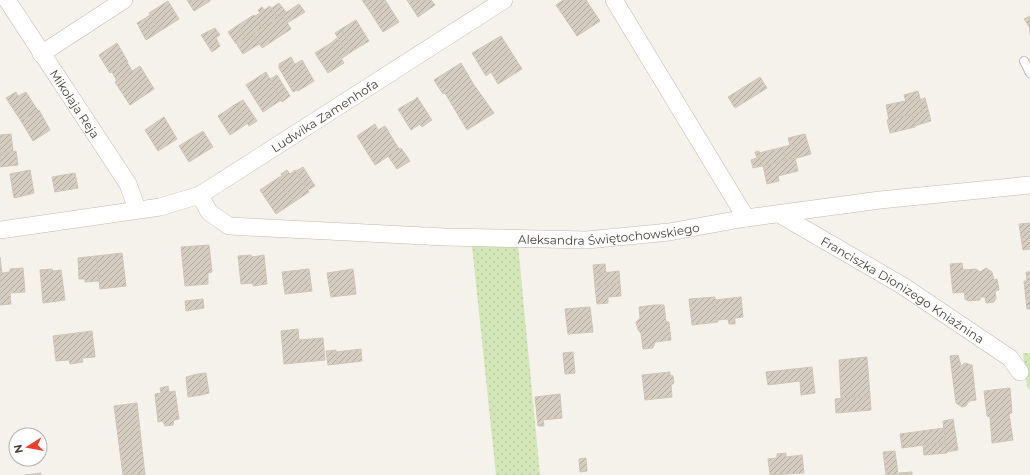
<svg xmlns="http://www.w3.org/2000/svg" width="1030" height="475" viewBox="0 0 1030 475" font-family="Montserrat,sans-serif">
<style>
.grass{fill:url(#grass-dots)}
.building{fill:url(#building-hatch);stroke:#d0c5b5}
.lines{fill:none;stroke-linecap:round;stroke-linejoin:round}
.service-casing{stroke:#c0b9af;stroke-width:10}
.minor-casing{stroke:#c0b9af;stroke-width:18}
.service{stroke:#fff;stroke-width:8}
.minor{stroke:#fff;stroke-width:17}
.labels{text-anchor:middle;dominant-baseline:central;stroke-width:4;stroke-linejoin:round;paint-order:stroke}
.street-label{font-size:12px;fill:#49423a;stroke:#fff}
</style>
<defs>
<pattern id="grass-dots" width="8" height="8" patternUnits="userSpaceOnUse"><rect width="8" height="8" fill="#d3e6b8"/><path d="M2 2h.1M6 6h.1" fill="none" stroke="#b7c69f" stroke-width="1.8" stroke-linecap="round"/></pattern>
<pattern id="building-hatch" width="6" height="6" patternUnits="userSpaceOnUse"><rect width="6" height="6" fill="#d6cdc2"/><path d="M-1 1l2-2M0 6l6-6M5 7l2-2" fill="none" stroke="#b0a89f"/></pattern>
</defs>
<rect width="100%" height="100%" fill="#f5f2ec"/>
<g class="grass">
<path d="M518,245L540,475H496L472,246Z"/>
<path d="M1023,353H1030V389L1027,387Z"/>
</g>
<g class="building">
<path d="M187,0H210V1L194,11Z"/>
<path d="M362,0H385L387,3L371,13Z"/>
<path d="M407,0H431L435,5L418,17Z"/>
<path d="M563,0H586L600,21L577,36L556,5Z"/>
<path d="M168,1L179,19L160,31L149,13Z"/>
<path d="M279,3L286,12L278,18L272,8Z"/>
<path d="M387,3L399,22L383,32L371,13Z"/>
<path d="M299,4L305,12L287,23L282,15Z"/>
<path d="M270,6L278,18L262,28L255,16L260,13L258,10L262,7L264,10Z"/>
<path d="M150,15L160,31L154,35L144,19Z"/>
<path d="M254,15L262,28L246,38L238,25Z"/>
<path d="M282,15L291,29L262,48L253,34Z"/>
<path d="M1030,16V34V28L1024,19Z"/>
<path d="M144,19L154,35L146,40L137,23Z"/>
<path d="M356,20L369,41L354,50L341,29Z"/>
<path d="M238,25L246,38L236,44L228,32Z"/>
<path d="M215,28L220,35L216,38L220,46L212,52L201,35Z"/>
<path d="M341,29L354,50L348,54L335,33Z"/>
<path d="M253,34L259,44L243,54L237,45Z"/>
<path d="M501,36L522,69L498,84L491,72L486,76L472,53Z"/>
<path d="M337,38L348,54L341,59L331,43Z"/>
<path d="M117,43L128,62L110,73L99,55Z"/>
<path d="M331,43L344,63L328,73L315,53Z"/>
<path d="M291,57L295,65L285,70L297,90L293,92L279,68V64Z"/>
<path d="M302,60L314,81L298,91L285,70Z"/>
<path d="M127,62L132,71L117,81L112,72Z"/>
<path d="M461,63L474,85L494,113L467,130L445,93L443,94L434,80Z"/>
<path d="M140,66L154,89L130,105L115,82Z"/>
<path d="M266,72L281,100L263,112L246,85Z"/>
<path d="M277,75L290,96L282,102L270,79Z"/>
<path d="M760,77L767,88L735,108L728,97Z"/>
<path d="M918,91L920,98L906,102L904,95Z"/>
<path d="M16,92L18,96L26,92L38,111L21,121L6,98Z"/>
<path d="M417,97L432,120L422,127L420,124L411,130L398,109L416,99Z"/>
<path d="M920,98L923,112L889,120L886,105Z"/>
<path d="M925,98L931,121L914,126L912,114L923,112L920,100Z"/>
<path d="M243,100L257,121L249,126L236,104Z"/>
<path d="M236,104L248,123L230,135L218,116Z"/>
<path d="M39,110L50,130L33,141L21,121Z"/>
<path d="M912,114L915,127L890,133L887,120Z"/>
<path d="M164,117L177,139L158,151L145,130Z"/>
<path d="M375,124L378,130L385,126L399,149L375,165L357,136Z"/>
<path d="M203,131L213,147L189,162L179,146Z"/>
<path d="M11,134L13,151L0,154V135Z"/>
<path d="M805,134L811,154L797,158L794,144L790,145L788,138Z"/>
<path d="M794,144L797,158L786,160L783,147Z"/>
<path d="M783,147L786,160L762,166L759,153Z"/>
<path d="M401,148L410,161L397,169L388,156Z"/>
<path d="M16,151L18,165L0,167V154Z"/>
<path d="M759,151L762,166L753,168L751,160L757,158L755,152Z"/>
<path d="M795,158L798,171L778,176L779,181L767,184L763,166Z"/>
<path d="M303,167L315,186L308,190L296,171Z"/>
<path d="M30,170L34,193L14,198L10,174Z"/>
<path d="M287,170L290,174L295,170L309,192L294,202L278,178L282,176L281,174Z"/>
<path d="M75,173L78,188L55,192L52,177Z"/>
<path d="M278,178L294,202L276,214L260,190Z"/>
<path d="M1030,223V249L1023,250L1019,224Z"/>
<path d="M209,245L212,272L208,273V284L185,286L181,247Z"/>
<path d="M122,253L126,286L100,289L96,256Z"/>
<path d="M251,255L252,257L264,255L267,284L253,286V283L241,284L238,256Z"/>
<path d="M96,256L99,281L85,282V279H79L78,258Z"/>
<path d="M0,257L2,273L10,272V269L23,268L25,292L10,293L11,304L0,305Z"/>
<path d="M962,263L963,270L976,269L980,272L986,268L992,272L994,280L997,279L999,290L995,291L996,298L994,302L986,303L985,297H980V300L968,301L965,299L964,292L953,293L950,264Z"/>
<path d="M605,264L606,273L594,274L593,265Z"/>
<path d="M52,269L53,271L61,270L65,300L43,303L40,270Z"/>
<path d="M309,269L312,291L285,294L282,272Z"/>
<path d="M353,269L356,294L331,297L327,273Z"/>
<path d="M619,271L620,283L595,286L594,274Z"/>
<path d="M1026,272H1030V309H1027L1024,281H1027Z"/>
<path d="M620,283L621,296L608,297V303L597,304L595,286Z"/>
<path d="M715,297L718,322L692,325L689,299Z"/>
<path d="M741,297L743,317L735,318V324H729L728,319L717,320L715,300Z"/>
<path d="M203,299L204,308L186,311L185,301Z"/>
<path d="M654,305H664L666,322H669L671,340L655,342L653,348L643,349L641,333L638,330L636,322L640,318L639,307Z"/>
<path d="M590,307L593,332L568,334L565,309Z"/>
<path d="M298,329L299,340L323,338L325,360L284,364L281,331Z"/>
<path d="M92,331L95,357L82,358L83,362L70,364L69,360L56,361L53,336Z"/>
<path d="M361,349L362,361L337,364L336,352Z"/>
<path d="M336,350L337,364L328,365L326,351Z"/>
<path d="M573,352L575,373L565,374L563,353Z"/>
<path d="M958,355L961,366L965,363L972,365L976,400L969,401L966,406L962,407L956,403L950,356Z"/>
<path d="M867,357L870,396L841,398L839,360Z"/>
<path d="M812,367L815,393L801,395L800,381L768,385L766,372Z"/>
<path d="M670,372V375L673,376L674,383L671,385L672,397L645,400L642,375Z"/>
<path d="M206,373L209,393L201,395L198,374Z"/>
<path d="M198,374L201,395L188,397L186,377Z"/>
<path d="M168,386L169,392L175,391L179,419L174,420L173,425L165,426L163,421L158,422L155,394L161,393L160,388Z"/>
<path d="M1010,388L1012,413L1009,414L1013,440L992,443L990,417L987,416L984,391Z"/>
<path d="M560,394L562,418L543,420L544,426H538L535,397Z"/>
<path d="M870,396L871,410L836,413L835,399Z"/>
<path d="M137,403L145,475H123L114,406Z"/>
<path d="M953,419L958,450L946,452L943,421Z"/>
<path d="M944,428L945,442L902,448L900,434Z"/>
<path d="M945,442L947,453L924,455L923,445Z"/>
<path d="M895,451L898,474L886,475L883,452Z"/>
<path d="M786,453V457L802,455L804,473L770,475L768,459L777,458V454Z"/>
<path d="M586,458L587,471L580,472L579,459Z"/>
<path d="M912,472V475H899V473Z"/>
<path d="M41,473V475H25Z"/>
</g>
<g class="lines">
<defs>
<path id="service" d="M1024,61L1030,73"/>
<g id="minor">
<path id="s1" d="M7,0L128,184L137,209"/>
<path d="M614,0L746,218"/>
<path d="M41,54L124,0"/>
<path id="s2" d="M200,195L209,212L229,226L445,237L587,240L669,232L746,218L880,200L1030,185"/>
<path id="s3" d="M779,214L903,286L1010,358L1020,372"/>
<path id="s4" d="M0,230L160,207L200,195L504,0"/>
</g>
</defs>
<use href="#service" class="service-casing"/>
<use href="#minor" class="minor-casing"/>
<use href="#service" class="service"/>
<use href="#minor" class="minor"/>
</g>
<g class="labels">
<g class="street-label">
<text stroke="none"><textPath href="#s1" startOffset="124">Mikołaja Reja</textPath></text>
<text stroke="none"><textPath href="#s4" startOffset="351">Ludwika Zamenhofa</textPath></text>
<text stroke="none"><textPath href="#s2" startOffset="424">Aleksandra Świętochowskiego</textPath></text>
<text stroke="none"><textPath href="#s3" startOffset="145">Franciszka Dionizego Kniaźnina</textPath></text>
</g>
</g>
<g transform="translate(28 447) rotate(259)"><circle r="19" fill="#ffffff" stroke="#b6b3b0"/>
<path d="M0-3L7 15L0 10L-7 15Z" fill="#eb412c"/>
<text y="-6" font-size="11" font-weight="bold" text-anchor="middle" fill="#49423a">N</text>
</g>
</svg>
